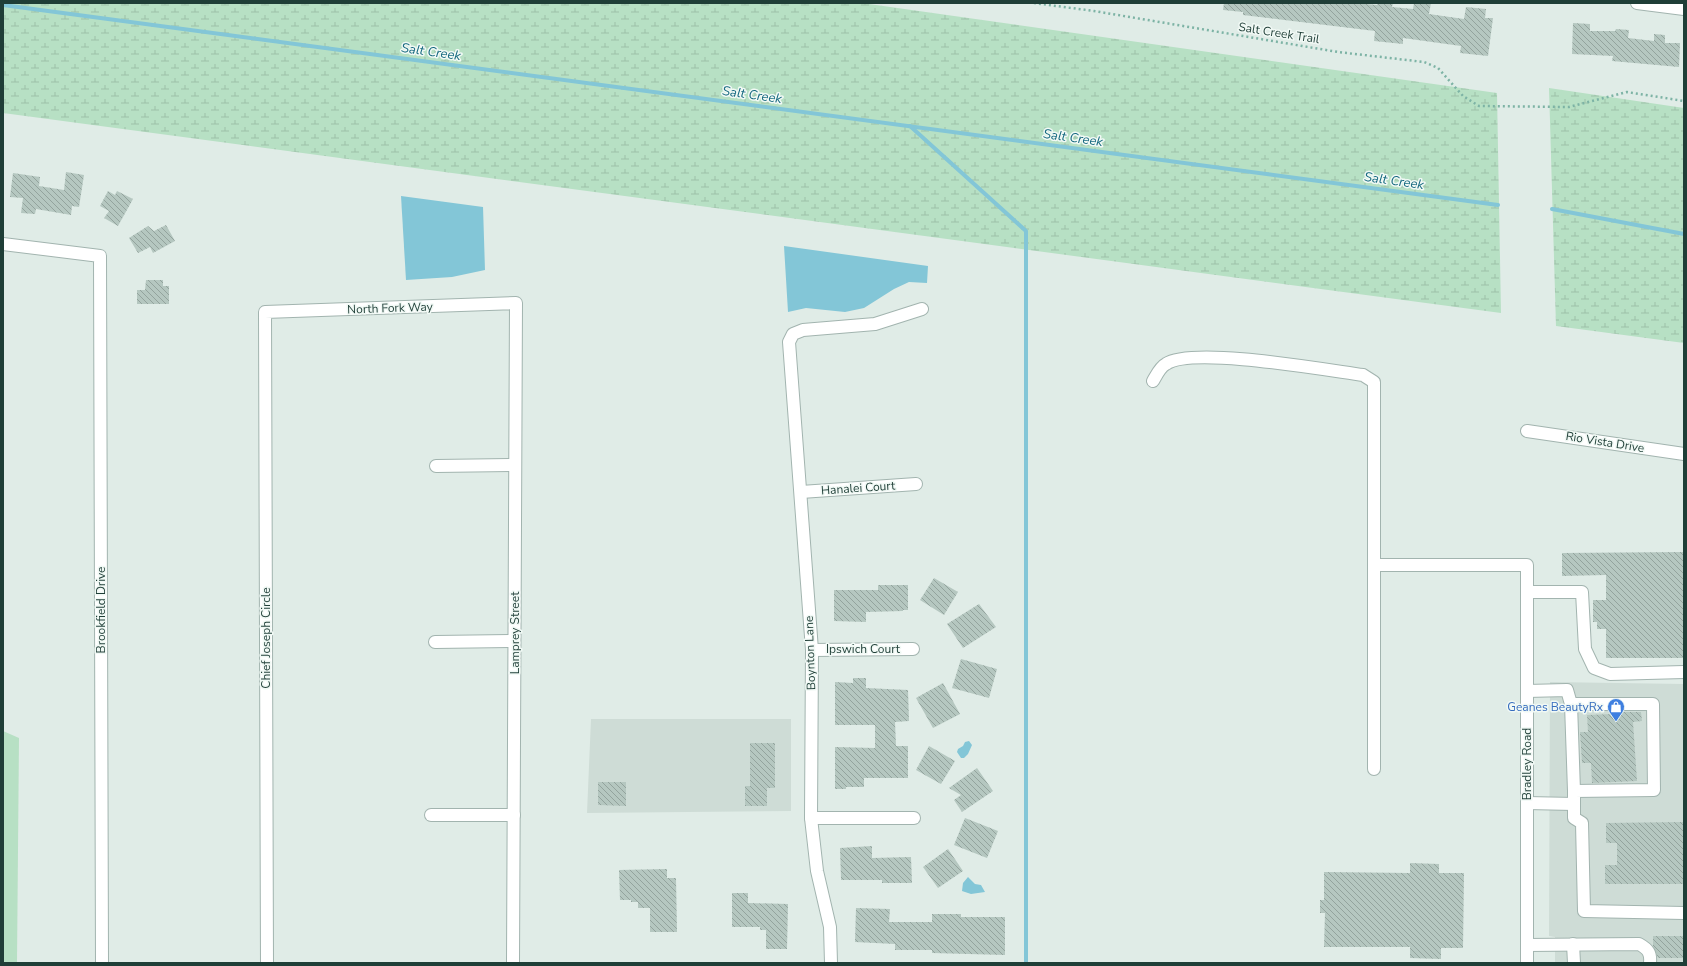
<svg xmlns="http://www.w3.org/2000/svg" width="1687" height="966" viewBox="0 0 1687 966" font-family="'Nunito Sans',sans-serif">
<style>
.built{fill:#cedcd6}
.green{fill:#b7e0c4}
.wetland{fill:url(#wetland-marsh)}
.water{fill:#83c6d7}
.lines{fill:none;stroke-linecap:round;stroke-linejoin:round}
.stream{stroke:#83c6d7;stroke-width:4}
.building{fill:url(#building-back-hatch)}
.minor-casing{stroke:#a2b4af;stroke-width:14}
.path{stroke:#7db3a5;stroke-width:2.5;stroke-dasharray:2 3;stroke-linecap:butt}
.minor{stroke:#fff;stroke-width:12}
.labels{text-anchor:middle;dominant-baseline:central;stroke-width:3;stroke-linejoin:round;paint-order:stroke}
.street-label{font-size:12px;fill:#1f3e37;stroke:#f1f9f5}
.shop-label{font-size:12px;fill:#366cbe;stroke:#f1f9f5;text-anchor:end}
.water-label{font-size:13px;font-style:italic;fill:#14687f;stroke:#f1f9f5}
</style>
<defs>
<pattern id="wetland-marsh" width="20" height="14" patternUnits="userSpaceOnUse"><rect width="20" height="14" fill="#b7e0c4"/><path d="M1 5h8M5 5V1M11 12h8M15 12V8" fill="none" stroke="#9dc1a9"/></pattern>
<pattern id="building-back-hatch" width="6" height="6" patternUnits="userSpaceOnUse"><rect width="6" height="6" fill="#b5c7c0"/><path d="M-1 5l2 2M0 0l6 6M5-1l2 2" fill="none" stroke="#93a39d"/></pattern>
</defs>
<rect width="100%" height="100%" fill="#e0ece7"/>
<g class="built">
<path d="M1550,682L1684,684V963H1555V937L1549,936Z"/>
<path d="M591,719H791V811L587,813Z"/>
</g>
<path class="green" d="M3,731L19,738L17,963H3Z"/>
<g class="wetland">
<path d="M3,3H862L1497,93L1501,313L3,113Z"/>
<path d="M1549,88L1684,108V343L1556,326Z"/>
</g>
<g class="water">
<path d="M401,196L483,207L485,270L452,277L406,280Z"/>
<path d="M784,246L928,266L927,283L909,282L894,289L864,308L845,312L806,308L788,312Z"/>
<path d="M969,741L972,745L968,754L964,758H961L957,752L958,749L963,746L965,742Z"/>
<path d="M968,877L975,884L981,885L985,892L971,894L962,891L963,883Z"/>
</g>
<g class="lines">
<g class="stream">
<path d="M3,5L1498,205"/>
<path d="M910,126L1026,231V963"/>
<path d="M1552,209L1684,234"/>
</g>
</g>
<g class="building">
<path d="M1224,3H1356L1377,5L1378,3H1393L1392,7L1413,9L1414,3H1431L1429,14L1464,19L1466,7L1486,9L1485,18H1493L1488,56L1460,53L1461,46L1403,38V44L1374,41L1375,31L1243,15V12L1223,10Z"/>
<path d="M1573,23L1590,24V31H1615L1616,29L1629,30L1628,38L1654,41V34L1665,35V43H1680L1679,67L1612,61L1613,56L1572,54Z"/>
<path d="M66,172L84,175L79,207L72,206L71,215L36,209L35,214L21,213L23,198L10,197L13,173L40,177L39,186L64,190Z"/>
<path d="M108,191L115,195L117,191L133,199L118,226L104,218L109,211L100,206Z"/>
<path d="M166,225L175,241L153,253L150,247L138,253L129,238L148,226L154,231Z"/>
<path d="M146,280H163V286H169V304H137V290H145Z"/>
<path d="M1684,552V658H1606V629H1597V622H1593V600H1606V575L1562,576V553Z"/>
<path d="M934,578L958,592L944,615L920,600Z"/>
<path d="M878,585H908V610H903V611L866,612V622L834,621V590H878Z"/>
<path d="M979,604L996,627L963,648L947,624Z"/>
<path d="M961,659L997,669L989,698L952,688Z"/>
<path d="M853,678H866V688L908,690L909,721L895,722L896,746H908V778H864V787H846V789H835V747L875,748V725H835V682L853,683Z"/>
<path d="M943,683L960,714L933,728L916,698Z"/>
<path d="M1613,712H1641L1642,721L1633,722L1637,781L1592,783L1591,763H1582L1580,732H1588L1587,715L1613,714Z"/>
<path d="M750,743H775V788H767V806H745V786H750Z"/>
<path d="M929,746L955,761L941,784L916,770Z"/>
<path d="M977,768L993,791L962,812L954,800L961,795L949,788Z"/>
<path d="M598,782H626V806L598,805Z"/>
<path d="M965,818L998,831L987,858L954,845Z"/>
<path d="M1684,822V884H1605V865H1617V843H1606V823Z"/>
<path d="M872,846V858L911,857L912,883H882V880H841L840,848Z"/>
<path d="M948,849L963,871L938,888L923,867Z"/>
<path d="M1410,863L1439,864V873H1464L1463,948H1441V959L1410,958V947H1324L1325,913H1320V900H1324V872L1410,873Z"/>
<path d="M667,869V878H676L677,932H650V908H638V902H631V900H620L619,870Z"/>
<path d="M732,893H748V903L788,904L787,949H766V930H760V927H732Z"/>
<path d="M856,908L890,909L889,922H932V914H961V917H1005V955L932,953V950H895V944L855,942Z"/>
<path d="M1653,936H1684V958H1658L1653,946Z"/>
</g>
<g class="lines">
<defs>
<g id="minor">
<path d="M1637,3L1684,9"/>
<path d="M3,244L100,256L102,963"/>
<path d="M1153,381C1156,376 1160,367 1166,364C1192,346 1326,370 1363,375L1374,382V769"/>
<path d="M1527,431L1684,454"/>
<path d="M436,466L515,465"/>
<path d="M801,492L916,484"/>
<path d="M1374,565H1527V963"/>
<path d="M1527,592H1582L1585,649L1594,668L1610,674L1684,672"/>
<path d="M435,642L514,641"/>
<path d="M812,650L913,649"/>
<path d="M1527,691L1567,690L1571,704H1653L1654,790L1574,791V804L1527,803"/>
<path d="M1571,704L1574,791"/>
<path d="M1574,804V818L1582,823L1584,911L1684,913"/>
<path d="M431,815H514"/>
<path d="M811,818H914"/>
<path d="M1573,944L1574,963"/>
<path d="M1527,945L1639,944C1648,949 1651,953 1650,963"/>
<path d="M267,963L265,312L516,303L513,963"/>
<path d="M831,963L830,927L817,871L811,818L812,650L789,342L793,334L803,330L875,324L922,309"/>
</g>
</defs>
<use href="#minor" class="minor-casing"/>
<path class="path" d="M1034,3L1094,11L1338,52L1424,62L1438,68L1463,96L1479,106L1569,107L1627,92L1684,101"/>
<use href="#minor" class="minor"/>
</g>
<defs>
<symbol id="shop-pin" viewBox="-11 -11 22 30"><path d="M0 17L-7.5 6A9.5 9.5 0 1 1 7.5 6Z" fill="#3f7fe0" stroke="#f1f9f5"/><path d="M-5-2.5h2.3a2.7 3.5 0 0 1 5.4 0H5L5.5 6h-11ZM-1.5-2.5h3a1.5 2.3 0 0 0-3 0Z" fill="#fff"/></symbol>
</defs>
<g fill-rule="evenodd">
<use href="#shop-pin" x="1606" y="697" width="20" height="27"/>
</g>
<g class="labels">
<g class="street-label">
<text transform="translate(1279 33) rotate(9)">Salt Creek Trail</text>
<text transform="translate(390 308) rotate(-2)">North Fork Way</text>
<text transform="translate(1605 442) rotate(9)">Rio Vista Drive</text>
<text transform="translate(858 488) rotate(-4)">Hanalei Court</text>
<text transform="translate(101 610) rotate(-90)">Brookfield Drive</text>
<text transform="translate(515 633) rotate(-90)">Lamprey Street</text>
<text transform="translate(266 638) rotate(-90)">Chief Joseph Circle</text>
<text x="863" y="649">Ipswich Court</text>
<text transform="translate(810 653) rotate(-92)">Boynton Lane</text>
<text transform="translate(1527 764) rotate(-90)">Bradley Road</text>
</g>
<g class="shop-label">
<text x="1603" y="707">Geanes BeautyRx</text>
</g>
<g class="water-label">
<text transform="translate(431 52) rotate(8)">Salt Creek</text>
<text transform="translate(752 95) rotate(8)">Salt Creek</text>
<text transform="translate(1073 138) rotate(8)">Salt Creek</text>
<text transform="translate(1394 181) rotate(8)">Salt Creek</text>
</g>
</g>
<rect width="1687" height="966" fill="none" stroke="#1f3e37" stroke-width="8"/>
</svg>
